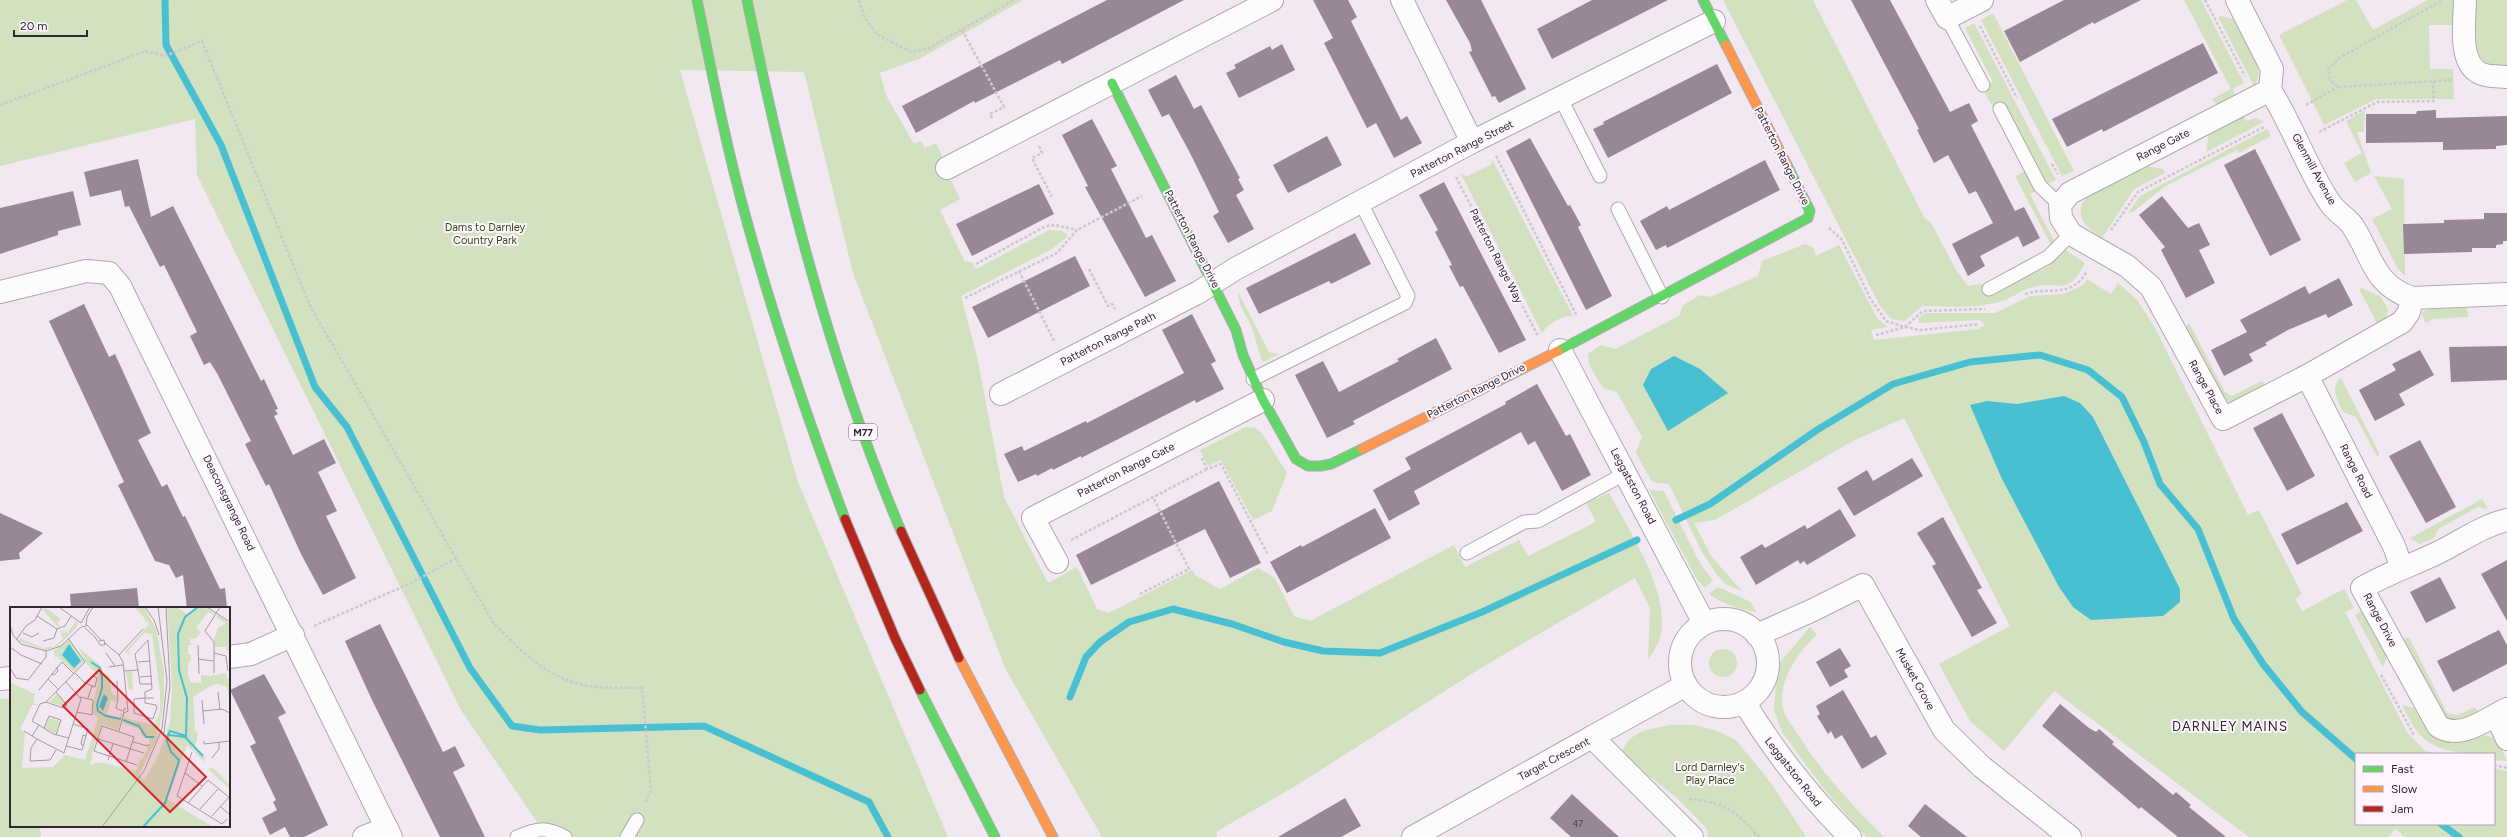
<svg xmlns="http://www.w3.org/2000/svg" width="2507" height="837" viewBox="0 0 2507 837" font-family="Figtree,sans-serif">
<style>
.green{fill:#d2e1c0}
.water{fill:#49c0d2}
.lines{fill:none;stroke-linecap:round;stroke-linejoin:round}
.stream{stroke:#49c0d2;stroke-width:7}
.building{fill:#988796}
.lane-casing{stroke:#b0a9b0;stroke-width:15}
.street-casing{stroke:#b0a9b0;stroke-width:24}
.fast-casing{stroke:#b0a9b0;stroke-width:11}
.slow-casing{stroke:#b0a9b0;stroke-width:11}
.jam-casing{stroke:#b0a9b0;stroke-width:11}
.path{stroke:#cdc9cd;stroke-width:2.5;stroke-dasharray:3 2;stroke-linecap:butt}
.lane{stroke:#fdfcfd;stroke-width:13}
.street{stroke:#fdfcfd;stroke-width:22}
.fast{stroke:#63d668;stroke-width:9}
.slow{stroke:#ff974d;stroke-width:9}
.jam{stroke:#b3261e;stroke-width:9}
.labels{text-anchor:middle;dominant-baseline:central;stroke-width:4;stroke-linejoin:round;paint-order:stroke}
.number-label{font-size:9px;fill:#4a404a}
.shield{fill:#fff4ff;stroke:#6e666e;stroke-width:1}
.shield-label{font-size:10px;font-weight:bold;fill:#302930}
.street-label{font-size:11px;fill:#302930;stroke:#fff4ff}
.park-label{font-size:11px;fill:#314d14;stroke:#fff4ff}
.quarter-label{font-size:13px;letter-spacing:1px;fill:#302930;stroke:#fff4ff}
.inset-river{fill:none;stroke:#49c0d2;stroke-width:2}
.inset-road{fill:none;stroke:#a49ca4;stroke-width:1}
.view{fill:#d62828;fill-opacity:0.15;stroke:#d62828;stroke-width:2}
.inset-edge{fill:none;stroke:#302930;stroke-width:2}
</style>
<rect width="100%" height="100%" fill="#f2e8f2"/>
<g class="green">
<path d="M0,0H1023L921,58L880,73L886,95L914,144L921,141L925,148L936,143L942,156L937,165L943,177L950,178L960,199L940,210L965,262H972L976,269L1049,230L1062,231L1067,234V237L1052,249L961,296L977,356L1004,497L1048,583L1077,567L1097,609L1109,613L1192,570L1195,575L1220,589L1258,568L1275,578L1294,616L1310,621L1454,545L1465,567L1519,540L1528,556L1596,522L1586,503L1609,493C1630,533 1669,589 1661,635C1659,644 1652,653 1648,660L1650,608L1635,578L1481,668L1297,785L1216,832L1217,837H1102L1005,668L853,273L804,72L680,70L798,482L948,837H547L461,710L197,175L195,119L0,166Z"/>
<path d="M1723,0H1813L1925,219L1930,221L1956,270L1968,286L1982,284L1989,295L2049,266L2064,249L2085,263C2067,298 2062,280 2032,287C2020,291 2011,299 1999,302C1975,309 1947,306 1922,306L1905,321L1891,319L1880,306Z"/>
<path d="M2184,0H2201L2244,83L2233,89L2235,96L2218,105L2212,99L2231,89Z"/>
<path d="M2347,0H2356L2373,30L2428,0H2454L2452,25H2429L2430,69H2453L2454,99H2376L2324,125L2279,35Z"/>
<path d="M2475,0H2507V66C2494,66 2487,65 2477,56Z"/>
<path d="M1993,13L2074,171L2062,176L1981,20Z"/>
<path d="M2221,16L2233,19C2242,36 2269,70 2254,86L2218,17Z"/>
<path d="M1974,23L2056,180L2047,184L2004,103L1993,108L1982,88L1993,82L1965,28Z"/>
<path d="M2365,110L2364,132H2357L2371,173L2355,182L2344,163L2362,153L2346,121Z"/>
<path d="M2243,115L2246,121L2256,118L2264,122L2206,152L2209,133Z"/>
<path d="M2267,129L2271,136L2239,153L2237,150L2164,187L2133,212L2128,213L2140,196Z"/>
<path d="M1492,159L1573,316C1563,315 1547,324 1542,333L1461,174L1467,176L1492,164Z"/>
<path d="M2146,166L2163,169L2165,173L2134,189L2102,238C2086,228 2071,213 2088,196Z"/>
<path d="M2025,171L2036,191L2030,194L2054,241L2051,245L2015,176Z"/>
<path d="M2374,176L2404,179L2405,276L2397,267L2372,219L2392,209Z"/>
<path d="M1805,244L1813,247L1816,256L1839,245L1877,318L1888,327L1871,330L1874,340L1978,329L1985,325L1980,320L1918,323L1919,318L1925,313H1995L2030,296L2064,294L2083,285L2087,279L2111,294L2118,283L2137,300L2154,326L2248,515L2259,510L2302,594L2295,599L2302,611L2344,589L2354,608L2345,612L2407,732L2425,751L2438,754H2356V824H2494V768L2507,771V837H2405L2395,829L2389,837H2249L2054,691L2004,751L1970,721L1939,664L2010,626L1904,418L1853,441L1715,520L1694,523L1712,557L1742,591L1725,584L1718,576L1702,552L1669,484L1652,482L1636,453L1642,437L1617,392L1603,388L1589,365L1588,354L1601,345L1615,349L1679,316L1683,305L1700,295L1710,297L1758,276L1762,261Z"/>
<path d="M2361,288L2380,296L2388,309L2386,321L2379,327L2359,289Z"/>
<path d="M1238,292L1269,352L1279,354L1263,362C1257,350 1256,338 1251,326C1247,315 1237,304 1238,292Z"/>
<path d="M2466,306L2469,317L2433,319L2425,323L2422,312L2434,307Z"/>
<path d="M2189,323L2225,392L2232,396L2262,381L2265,386L2232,402L2225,401L2185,328Z"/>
<path d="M2341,378L2379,453L2378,458L2356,417L2343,412C2338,400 2329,388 2341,378Z"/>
<path d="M1246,427L1256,428L1261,432L1287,473L1272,511L1253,520L1221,460L1208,466L1200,450Z"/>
<path d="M1649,490L1664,491L1701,565L1713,581L1704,588L1695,576Z"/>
<path d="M2482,499L2488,509L2478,507L2438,529L2434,538L2420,544L2410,538Z"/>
<path d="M1718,587L1751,602L1756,612C1739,609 1722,604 1709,594Z"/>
<path d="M2363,610L2387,656L2383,667L2355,615Z"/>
<path d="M1810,627L1817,635C1798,651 1775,685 1784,712C1786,719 1793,726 1797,733C1821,772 1852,805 1884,837H1866L1824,789L1782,732L1774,710L1777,666Z"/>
<path d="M2409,637L2447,713L2458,715L2475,707L2478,712L2459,720H2446L2402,640Z"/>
<circle cx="1723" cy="663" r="14"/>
<path d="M11,698V826H40L41,837H0V699Z"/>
<path d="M2402,705L2414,708L2427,730L2452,744C2464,740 2486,729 2497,741C2501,746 2504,755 2507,761L2494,760V754C2469,754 2437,754 2419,734C2412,726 2407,714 2402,705Z"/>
<path d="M1672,725H1694L1715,730L1736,740L1771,783L1806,837H1708L1707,829L1677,798L1653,779L1638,771L1621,755C1626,732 1651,728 1672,725Z"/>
</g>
<g class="water">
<path d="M1674,356L1700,369L1728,393L1668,431L1643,385L1651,369Z"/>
<path d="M2064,396L2080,403L2093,417L2180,589V602L2163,616L2091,620L2073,607L2059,587L2001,477L1970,405L1987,401L2017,404Z"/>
</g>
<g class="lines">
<g class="stream">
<path d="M165,0L166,45L221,145L315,387L347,427L470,668L512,726L540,730L704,726L869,802L888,837"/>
<path d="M1676,520L1710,504L1817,430L1893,384L1970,362L2040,355L2088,370L2122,397L2144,442L2160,484L2198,529L2234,619L2263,664L2302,712L2356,759"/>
<path d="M1070,697L1086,657L1100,642L1129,622L1173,609L1232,624L1284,642L1323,651L1380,653L1482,612L1637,540"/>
<path d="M2441,824L2459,837"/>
</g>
</g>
<g class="building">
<path d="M1107,0H1184L1062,64L1060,60L975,103L974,101L916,133L902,106Z"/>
<path d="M1313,0H1348L1357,17L1351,21L1367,53L1401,120L1407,116L1422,143L1394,158L1376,123L1367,128L1324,43L1333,38Z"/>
<path d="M1446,0H1481L1526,89L1499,103L1495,96L1492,97L1469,52L1472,51L1470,43Z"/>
<path d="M1592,0H1668L1552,59L1537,29Z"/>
<path d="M1851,0H1890L1950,112L1969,103L1978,121L1971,125L2015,211L2024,207L2040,238L2023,247L2018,236L1980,256L1985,266L1968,276L1952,244L1993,223L1976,191L1969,194L1948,155L1934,163L1917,130L1919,129Z"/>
<path d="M2064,0H2141L2094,24L2093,22L2020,62L2004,31Z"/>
<path d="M2203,43L2218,73L2103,132L2102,129L2067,147L2052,119Z"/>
<path d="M1282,44L1295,70L1239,98L1226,73L1236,68L1234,65L1270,46L1272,50Z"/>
<path d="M1717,64L1732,93L1608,158L1593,129L1604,124L1603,122Z"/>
<path d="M1176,75L1194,109L1201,105L1240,178L1238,179L1244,190L1236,195L1254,229L1228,243L1213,216L1219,212L1190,153L1169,114L1162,117L1148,90Z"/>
<path d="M2436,110V118L2507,116V145L2496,146V149L2443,150V142L2366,143V114H2416L2417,111Z"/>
<path d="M1092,119L1117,166L1111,169L1146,238L1152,235L1176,281L1145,297L1085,187L1088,186L1062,135Z"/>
<path d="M1327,136L1342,165L1288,193L1273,165Z"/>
<path d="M1530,138L1568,206L1570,205L1581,225L1578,227L1612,296L1586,310L1506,151Z"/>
<path d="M2255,149L2301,240L2270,256L2224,165Z"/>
<path d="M138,159L151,217L173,206L261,381L264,379L278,409L275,410L278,414L274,416L293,455L324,439L336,463L318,472L337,511L326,516L356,578L323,595L301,554L269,484L266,486L245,444L251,441L218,375L210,362L204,365L190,336L197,332L164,265L160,267L129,206L125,207L121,190L90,197L84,172Z"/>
<path d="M1765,160L1780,190L1667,248L1666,245L1656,250L1640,221L1667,206L1669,210Z"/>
<path d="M1444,182L1526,340L1499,353L1463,286L1460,287L1449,266L1452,265L1435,232L1438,230L1419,195Z"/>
<path d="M1039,184L1054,214L972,256L956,224Z"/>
<path d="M73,191L81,225L58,231V235L0,254V208Z"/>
<path d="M2162,196L2188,228L2199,223L2210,245L2199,250L2215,283L2186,298L2161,250L2165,247L2139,215Z"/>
<path d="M2484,213H2507V241H2503V244L2496,245V248H2472V252L2404,254L2403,224L2444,223V220L2484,219Z"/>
<path d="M1355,233L1371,264L1331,284L1329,281L1259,314L1246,288Z"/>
<path d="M1075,256L1090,286L988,338L972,307Z"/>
<path d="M2339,278L2353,305L2328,318L2326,314L2288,330L2265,343L2267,345L2249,354L2253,361L2224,376L2211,350L2247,332L2240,320L2305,286L2309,294Z"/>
<path d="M84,304L109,357L115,354L151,433L138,440L162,487L167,484L183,517L185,516L220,589L225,588L227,608H187L183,575L176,578L169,565L155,561L118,485L124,482L49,321Z"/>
<path d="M1192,314L1216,361L1211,364L1224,389L1196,403L1195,400L1081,458V456L1053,470L1052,468L1037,476L1036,474L1018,482L1004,454L1022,446L1024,451L1086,421L1087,423L1184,373L1162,330Z"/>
<path d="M1436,338L1452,369L1353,421L1355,424L1327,438L1295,375L1323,361L1339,392L1399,361L1397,359Z"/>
<path d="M2507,346V380L2451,382L2449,347Z"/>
<path d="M2420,350L2434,375L2399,394L2405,405L2375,421L2359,390L2396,370L2392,364Z"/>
<path d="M1537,384L1566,436L1570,434L1591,475L1562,491L1535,441L1528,445L1521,432L1414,491L1420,504L1389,521L1373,490L1411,469L1405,458L1506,404L1505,402Z"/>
<path d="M2282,413L2315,476L2287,491L2253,428Z"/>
<path d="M2420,440L2456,507L2426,523L2389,456Z"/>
<path d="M1912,458L1923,476L1854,516L1837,488L1867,470L1873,481Z"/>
<path d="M1219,481L1261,563L1230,578L1205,529L1091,585L1076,555Z"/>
<path d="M2347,502L2363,531L2297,565L2281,534Z"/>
<path d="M1375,508L1391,538L1287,593L1270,562L1301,545L1302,547Z"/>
<path d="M1840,509L1856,536L1807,565L1804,561L1800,564L1798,560L1756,585L1740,557L1762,544L1765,548L1805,525L1807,529Z"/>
<path d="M0,513L43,533L19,553L20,559L0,561Z"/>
<path d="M1943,517L1982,588L1977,590L1997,623L1972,637L1932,566L1936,564L1917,533Z"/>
<path d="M2507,560V621L2481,574Z"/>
<path d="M2440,577L2456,608L2426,623L2410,592Z"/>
<path d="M137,588L139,608H71L70,594Z"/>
<path d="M380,624L443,752L455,746L465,766L453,772L485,837H440L372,700L345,641Z"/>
<path d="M2499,630L2507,645V664L2453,692L2437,661Z"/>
<path d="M1840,648L1851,666L1844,670L1848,677L1830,687L1816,662Z"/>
<path d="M264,674L286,713L278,717L328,825L304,837H290L285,827L270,835L262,818L277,810L273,802L276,800L250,746L256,743L230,690Z"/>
<path d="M1843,690L1871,738L1876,735L1887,754L1862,769L1842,735L1835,739L1831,731L1828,734L1817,716L1820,714L1816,706Z"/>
<path d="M2060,704L2089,728L2096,732L2099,729L2114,742L2112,744L2173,795L2176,792L2191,805L2189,807L2226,837H2178L2141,807L2139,809L2042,726Z"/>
<path d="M1572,794L1598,818L1619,837H1571L1550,818Z"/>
<path d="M1345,798L1361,826L1341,837H1278Z"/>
<path d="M1925,804L1940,816L1967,837H1921L1908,826Z"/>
</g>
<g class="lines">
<defs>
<g id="lane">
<path d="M1947,18L1983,85"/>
<path d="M1561,99L1600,176"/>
<path d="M2000,109L2040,186L2060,205"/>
<path d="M1618,209L1662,297"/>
<path d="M1989,289L2048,257L2071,234"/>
<path d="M1253,379L1405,303L1408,296L1360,201"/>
<path d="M1467,553L1524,522L1538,521L1626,473"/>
<path d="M517,837C537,828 546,827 565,837"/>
<path d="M627,837L637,820"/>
</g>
<g id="street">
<path d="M1402,0L1472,142"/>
<path d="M1937,0L1947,18L1982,0"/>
<path d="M2237,0L2272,69L2270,90C2293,126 2307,169 2330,203C2336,212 2346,217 2352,225C2373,256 2372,284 2412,298L2507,294"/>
<path d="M2465,0C2465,21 2457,65 2482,74C2489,77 2500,76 2507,77"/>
<path d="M2270,90L2070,193L2060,205L2061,218L2071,234L2127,266L2151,287L2223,419L2307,376L2402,322L2409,312L2412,298"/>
<path d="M947,168L1272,0"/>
<path d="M0,292L86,271L109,273L120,286L391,837"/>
<path d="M1560,350L1704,623"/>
<path d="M2307,376L2394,546L2402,568"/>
<path d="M1001,394L1199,292L1235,269L1472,142L1714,21"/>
<path d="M2507,520C2481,526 2459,543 2435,554C2410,566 2386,574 2362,588L2438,726C2460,741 2486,719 2507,709"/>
<path d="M1057,562L1033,518L1263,400"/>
<circle cx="1724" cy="663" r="44"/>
<path d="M1757,635L1813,610L1863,585L1944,730L1982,767L2070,837"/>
<path d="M229,657L251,654L293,635"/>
<path d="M0,679L11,678"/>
<path d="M1744,702C1774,751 1809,796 1850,837"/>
<path d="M2496,715L2507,739"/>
<path d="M1592,737L1686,685"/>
<path d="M364,837L387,828"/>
<path d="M1413,837L1592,737L1692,837"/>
</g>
<g id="fast">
<path d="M697,0C712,73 726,146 746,218C774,320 808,420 845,519"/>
<path d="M747,0C784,181 829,361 901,531"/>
<path d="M1703,0L1726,45"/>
<path d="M1112,83L1236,330L1243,355L1263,400L1296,459L1308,466H1321L1331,464L1362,449"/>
<path d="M1558,351L1808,218L1810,211L1787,165"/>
<path d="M920,690L995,837"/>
</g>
<g id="slow">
<path d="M1726,45L1787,165"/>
<path d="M1362,449L1558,351"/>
<path d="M959,658L1053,837"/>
</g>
<g id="jam">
<path d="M845,519L895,638L920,690"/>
<path d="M901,531L959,658"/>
</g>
</defs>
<use href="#lane" class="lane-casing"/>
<use href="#street" class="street-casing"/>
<use href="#fast" class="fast-casing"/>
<use href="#slow" class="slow-casing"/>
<use href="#jam" class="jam-casing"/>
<g class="path">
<path d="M859,0L864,16L876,34L911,52L929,48L1014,0"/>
<path d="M2205,0L2245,76"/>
<path d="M2441,1L2339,58L2328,69L2330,80L2338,87L2453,80"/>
<path d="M1980,26L2017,98"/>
<path d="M962,30L1004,107L990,114L992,118"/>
<path d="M0,105L146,51L165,56L202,41L310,306L494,624C521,650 545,677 584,685C602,689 623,687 642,688L651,790L645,803"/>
<path d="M2306,105L2338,87"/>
<path d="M2319,132L2377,102L2434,101L2433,81"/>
<path d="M1039,146L1042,153L1032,158L1052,197"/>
<path d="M1496,156L1577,316"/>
<path d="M2052,164L2058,174"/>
<path d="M1456,177L1538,336"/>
<path d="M1829,228L1842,240L1870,298L1886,321L1905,327L1923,311L1985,309"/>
<path d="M2111,230L2138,192L2264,127"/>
<path d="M976,264L1046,226L1055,225L1077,230"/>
<path d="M1089,269L1108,306L1112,304L1115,309"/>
<path d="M1019,271L1054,341"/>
<path d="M2025,294C2049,286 2072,299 2087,271"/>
<path d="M965,298L1057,253L1077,230L1142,196"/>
<path d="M1876,335L1905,327L1920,330L1979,324"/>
<path d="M1202,458L1207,469L1221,464L1268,555"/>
<path d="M1071,540L1207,469"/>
<path d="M1140,594L1189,569L1153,497"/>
<path d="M314,626L411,583L457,558"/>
<path d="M2381,675L2414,735"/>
<path d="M2494,765L2507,768"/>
<path d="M1689,799C1724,802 1736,811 1759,837"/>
</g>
<use href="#lane" class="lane"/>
<use href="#street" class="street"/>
<use href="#fast" class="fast"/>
<use href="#slow" class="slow"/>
<use href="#jam" class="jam"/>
</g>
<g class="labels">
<g class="number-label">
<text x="1578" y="823">47</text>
</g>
<rect class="shield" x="849" y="424" width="28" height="16" rx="3"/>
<g class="shield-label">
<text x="863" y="432">M77</text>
</g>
<g class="street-label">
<text transform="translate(2163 145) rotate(-27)">Range Gate</text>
<text transform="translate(1462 149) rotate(-27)">Patterton Range Street</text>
<text transform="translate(1782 156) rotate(63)">Patterton Range Drive</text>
<text transform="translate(2314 169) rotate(61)">Glenmill Avenue</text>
<text transform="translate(1192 239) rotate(63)">Patterton Range Drive</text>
<text transform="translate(1496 256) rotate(63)">Patterton Range Way</text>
<text transform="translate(1108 339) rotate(-27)">Patterton Range Path</text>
<text transform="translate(2206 387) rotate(61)">Range Place</text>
<text transform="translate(1476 391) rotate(-27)">Patterton Range Drive</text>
<text transform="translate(1126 470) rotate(-27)">Patterton Range Gate</text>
<text transform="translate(2356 471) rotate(63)">Range Road</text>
<text transform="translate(1633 486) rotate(62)">Leggatston Road</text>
<text transform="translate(229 503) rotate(64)">Deaconsgrange Road</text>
<text transform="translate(2380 620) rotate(62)">Range Drive</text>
<text transform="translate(1915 679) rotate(61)">Musket Grove</text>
<text transform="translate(1554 759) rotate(-28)">Target Crescent</text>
<text transform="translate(1793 772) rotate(52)">Leggatston Road</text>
</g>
<g class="park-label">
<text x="485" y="227">Dams to Darnley<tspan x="485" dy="13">Country Park</tspan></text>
<text x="1710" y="767">Lord Darnley's<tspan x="1710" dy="13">Play Place</tspan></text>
</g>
<g class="quarter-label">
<text x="2230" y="726">DARNLEY MAINS</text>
</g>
</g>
<g transform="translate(10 607)">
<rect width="220" height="220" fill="#f2e8f2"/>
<path d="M34,0L51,12L47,16L51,20H48L32,2L35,3ZM125,0H134L146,22L154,64V91L150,118L146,134L129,168L134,173L147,151L160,116L162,78L157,0H166L179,8L186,0H195L204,6V8L198,5L186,21L191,25L185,32H180V36L185,37L178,38V47L181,48V53L178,57V69L181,75L191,76V68L201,69L216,66L217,71H220V95L217,80L209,77L202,78L183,90L185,123L188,127L185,139L194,149L195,155L177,138L157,192L203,220H0V75L25,87L23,96L29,98H22L10,122L15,126L12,161L43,160L55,148L75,153L88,111L83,107L82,102L88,73L86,66L76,56L69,41L91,59L94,68H99L102,88H107V91L106,95L101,93L97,107L110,111L111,105L113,107L108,123L92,117L82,146L79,145L83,147L80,158L91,155L126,164L130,153L125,150L132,152L140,136L139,132L131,128V123L113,116L115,109L118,107L115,111L144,118L150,106V85L142,27L134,26L118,44L122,48L115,45L139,17ZM208,8L220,17V44H217V40H205L204,32L208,21L216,16L206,10ZM67,13V20L48,39L35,43L9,34L10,31L33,41L45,39L53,32L50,22L56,28L52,22L57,26ZM59,33L74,54L64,65L47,49L45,51L44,44ZM122,64L123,82L119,83L116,65ZM47,87L57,97L55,100L39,95ZM39,111L50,114L45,127L35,121ZM201,160L220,175L206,165L220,178V182L199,163Z" fill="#d2e1c0"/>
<path d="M59,37L71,54L64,61L52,48ZM94,87L98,91L93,104L89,99Z" fill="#49c0d2"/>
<path class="inset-river" d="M81,55L90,61L92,70V81L87,98L88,104L96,109L111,112M113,113L129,119L136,130H144M159,128L175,130L193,149M133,220L155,196L168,157L169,153L161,145L157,134L158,128L160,124L176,129L177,91L169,63L168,27L175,10L188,0"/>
<path class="inset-road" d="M49,0L71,16M135,0L144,13L149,28M197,0L220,15M27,9L47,22L55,19L61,9M71,16L80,0M0,18L3,28L11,37L36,44L51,39L71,20M77,18L91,33M71,20L76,19L77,10L83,0M75,21L85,30L90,38H95L94,33L89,34M13,26L22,30L29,26M6,33L16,19L25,13L32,0M33,34L44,31L47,22M95,36L109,48L113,55L118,104L114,106L113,103L116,101M188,38L189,67M0,40L11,48L32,57M96,46L105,59M204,46L216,49L218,64M109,48L133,22M188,52L203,54M128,55L140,54M99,60L113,58M0,61L6,71L18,73L36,50V44M128,63L130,77H142M114,64L128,63L125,47L138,33L142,82L135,85V96L146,98L147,100L143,112L124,106V92L135,91H144M65,66L75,76L85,80L87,71L83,68M204,66V35L195,24L210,0M41,67L44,68L48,64L46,60M130,70L142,69M38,72L49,83M107,74L108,92L106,101L112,104M29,83L52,55L64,67M208,85L210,103M78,91L82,79M192,93L194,117M36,95L53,101L57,98L46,85M193,104L212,102L220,106M67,105L82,108L83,93L70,90M29,118L43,127L59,131M34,121L39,109L51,113L46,128M14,124L27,132L21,141L20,154L40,153L46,143M109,124L114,106M154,126L160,79L156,0M22,129L29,118L22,114L30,97L36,95L75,55L58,31M27,132L54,146L71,92L56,75M88,132L134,146M194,134V137L220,134M123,135L138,139L139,137M73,138L71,137L73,128L76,129M56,139L72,143L78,122L63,117M182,145L167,189L212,217L217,212M202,151L209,142V135M98,153L103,137M116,155L124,130L92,119L84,144L99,149L127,158M175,166L192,179M178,196L198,173L220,191M211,200L220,208M190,202L208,182M202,209L219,190M92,220L134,164L152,122L157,74L148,0"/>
<path class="view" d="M89,63L196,170L160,205L53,99Z"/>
<rect width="220" height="220" class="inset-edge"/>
</g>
<rect x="2355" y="753" width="140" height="72" fill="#fff4ff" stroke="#aca3ac"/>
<rect x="2363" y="766" width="20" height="6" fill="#63d668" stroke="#aca3ac"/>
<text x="2391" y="773" font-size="12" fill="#302930">Fast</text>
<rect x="2363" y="786" width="20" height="6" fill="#ff974d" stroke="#aca3ac"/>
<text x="2391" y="793" font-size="12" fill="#302930">Slow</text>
<rect x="2363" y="806" width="20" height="6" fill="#b3261e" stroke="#aca3ac"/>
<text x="2391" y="813" font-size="12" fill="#302930">Jam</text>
<path d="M14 30v6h73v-6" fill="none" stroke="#302930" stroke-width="2"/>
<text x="20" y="30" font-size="12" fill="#302930" stroke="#fff4ff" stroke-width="3" paint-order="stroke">20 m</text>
</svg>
